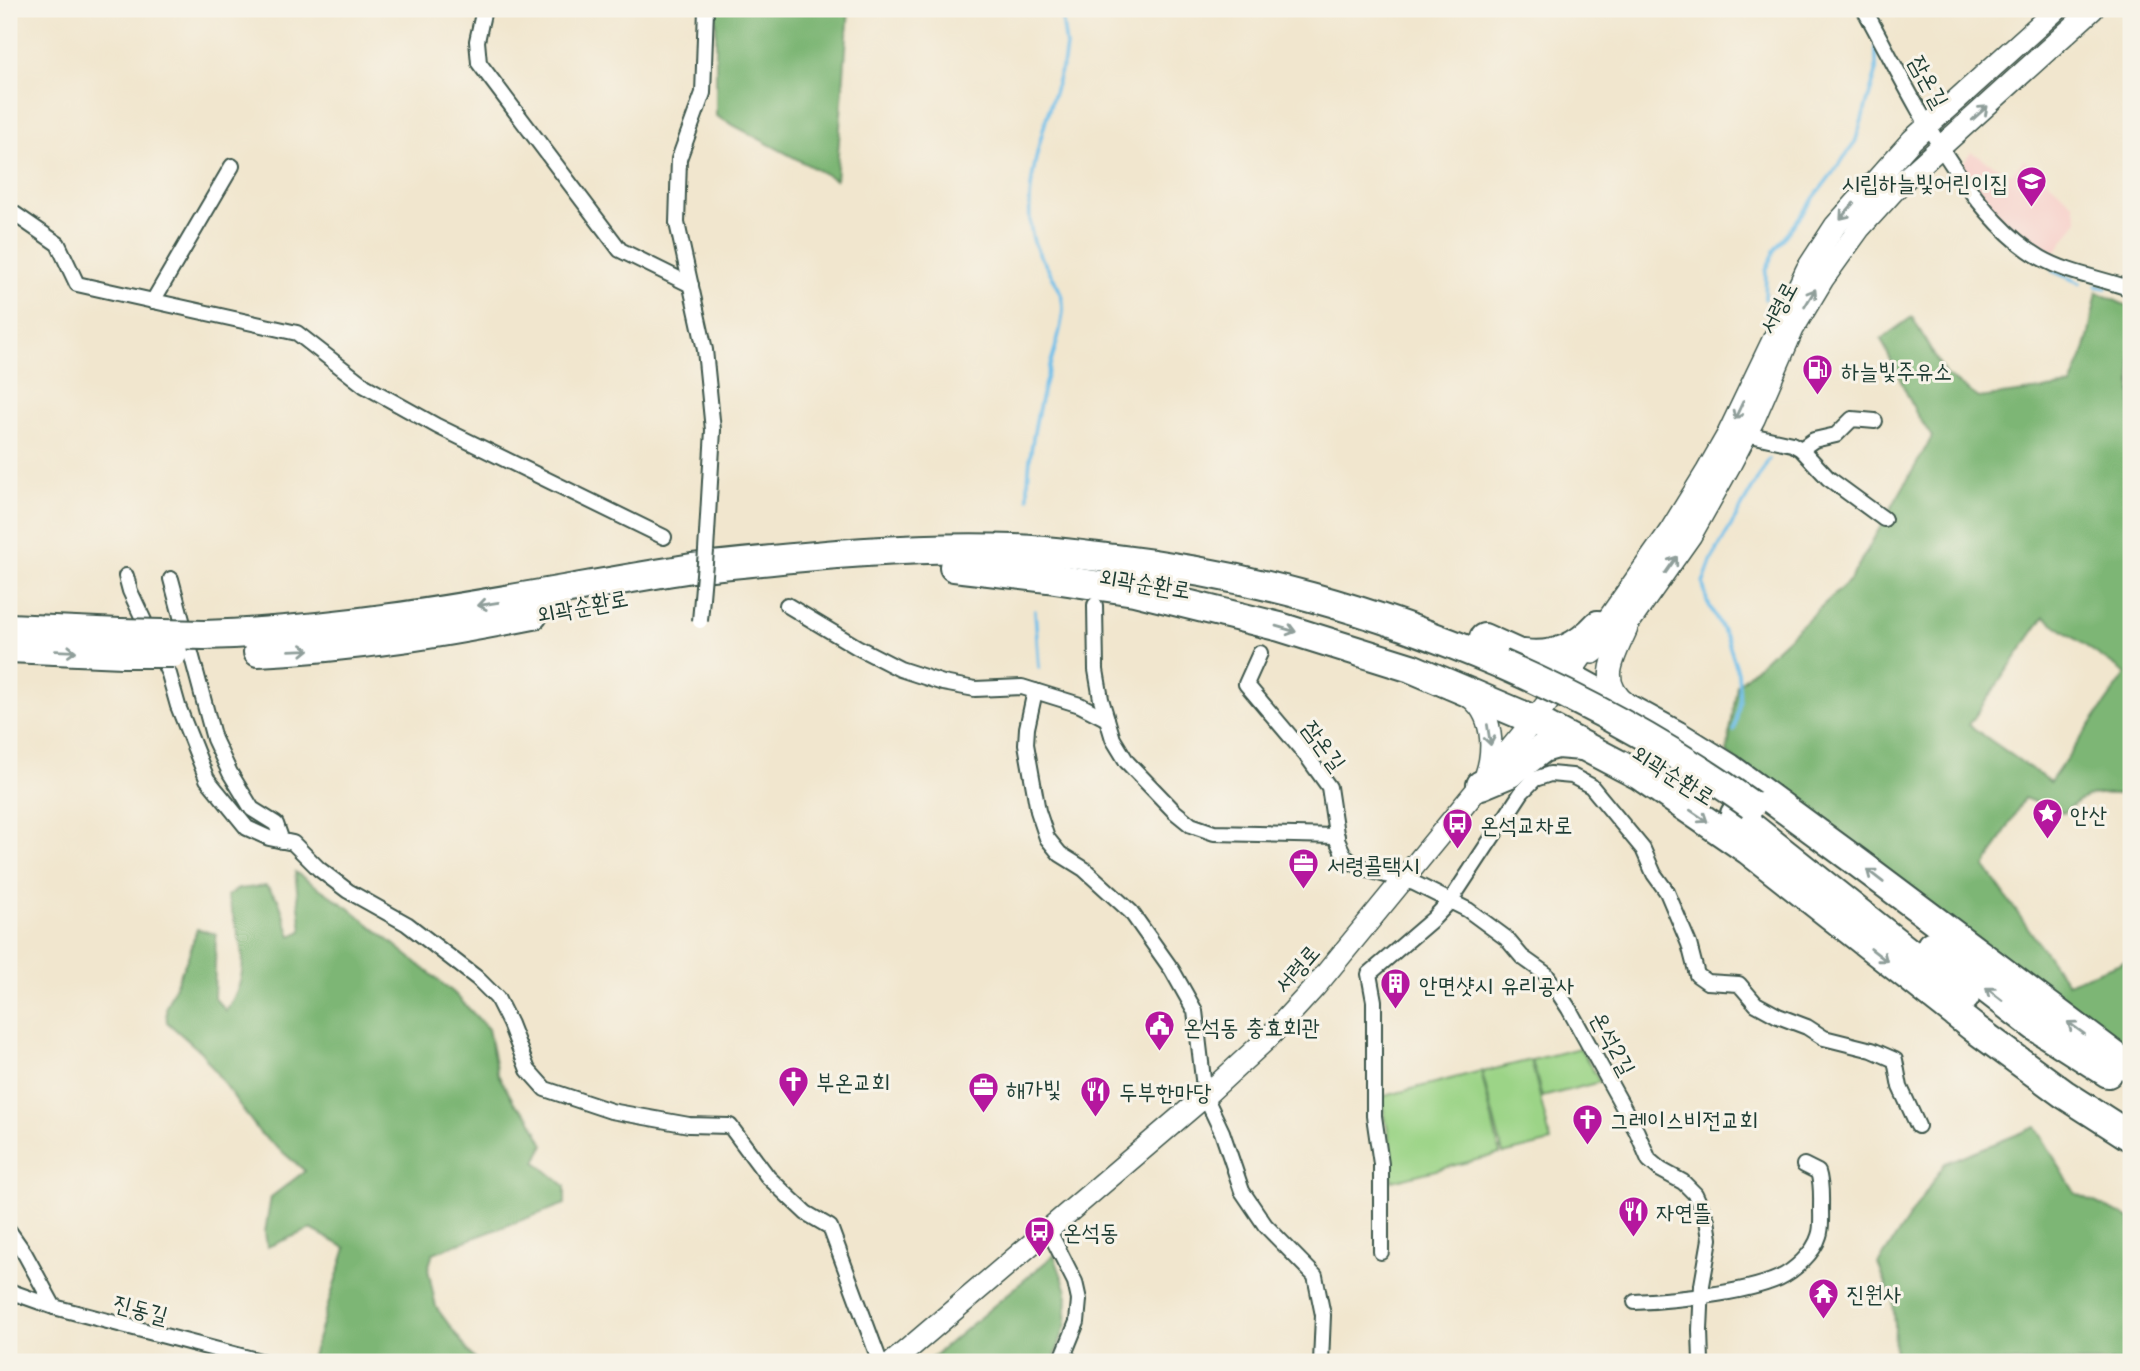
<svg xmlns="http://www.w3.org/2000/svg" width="2140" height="1371" viewBox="0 0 2140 1371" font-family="Mali,'Poor Story',sans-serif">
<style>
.built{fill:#f7d0ca}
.green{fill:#9cd487;stroke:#5e885e;stroke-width:2}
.forest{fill:#7db674;stroke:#4e7a54;stroke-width:2;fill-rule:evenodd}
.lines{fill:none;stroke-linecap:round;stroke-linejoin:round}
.stream{stroke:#6fbfea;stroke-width:3.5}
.street-casing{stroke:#3e564b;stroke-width:18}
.secondary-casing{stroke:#3e564b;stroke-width:24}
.highway-casing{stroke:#3e564b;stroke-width:32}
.street{stroke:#fff;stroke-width:14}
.secondary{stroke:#fff;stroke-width:21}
.highway{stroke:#fff;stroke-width:28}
.street-bridge-casing{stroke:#3e564b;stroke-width:18;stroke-linecap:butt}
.highway-bridge-casing{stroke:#3e564b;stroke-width:32;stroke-linecap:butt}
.street-bridge{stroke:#fff;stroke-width:14}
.highway-bridge{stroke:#fff;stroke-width:28}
.oneway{stroke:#8f9e9a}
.labels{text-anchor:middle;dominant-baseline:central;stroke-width:6;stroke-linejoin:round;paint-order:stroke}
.street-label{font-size:23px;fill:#1f3d34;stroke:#f7f3e8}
.poi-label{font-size:23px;fill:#1f3d34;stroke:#f7f3e8;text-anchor:start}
</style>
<rect width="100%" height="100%" fill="#f7f3e8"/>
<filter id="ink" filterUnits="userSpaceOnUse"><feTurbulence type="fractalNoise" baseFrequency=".0143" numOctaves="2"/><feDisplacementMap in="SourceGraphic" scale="14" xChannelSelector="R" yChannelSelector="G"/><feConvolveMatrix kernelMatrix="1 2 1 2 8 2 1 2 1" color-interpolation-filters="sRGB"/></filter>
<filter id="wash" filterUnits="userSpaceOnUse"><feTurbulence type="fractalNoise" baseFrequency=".00686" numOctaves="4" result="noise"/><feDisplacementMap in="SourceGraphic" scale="28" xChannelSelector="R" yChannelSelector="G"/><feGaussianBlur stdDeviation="1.57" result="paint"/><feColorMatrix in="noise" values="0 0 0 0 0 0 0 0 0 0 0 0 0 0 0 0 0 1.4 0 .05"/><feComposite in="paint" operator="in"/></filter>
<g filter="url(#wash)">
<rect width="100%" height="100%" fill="#f1e6ce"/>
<path class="built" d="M1971,152L2011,174L2024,160L2073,203L2078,220L2056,252L2049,249L2047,254L2020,241L1958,169Z"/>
<g class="green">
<path d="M1580,1048L1600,1082L1542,1097L1532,1060Z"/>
<path d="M1531,1060L1551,1142L1503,1154L1482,1072Z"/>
<path d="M1481,1071L1500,1154L1392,1181L1390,1141L1381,1097Z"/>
</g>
<g class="forest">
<path d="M716,9H849L836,180L716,116Z"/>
<path d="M2097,292L2131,308V795C2102,793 2086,790 2064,813L2024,798L1985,867L2067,983L2131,959V1055L1727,753L1737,685L1850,580L1932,437L1916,413L1881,339L1912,317L1945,374L1979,398L2071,386L2086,348ZM2044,617L2126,674L2050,782L1969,725Z"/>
<path d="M295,872L349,908L454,993L488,1029L497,1073L515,1104L529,1116L544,1145L536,1162L565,1186V1204L433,1253L428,1269L436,1307L476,1362H310L346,1248L311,1229L267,1247L265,1232L271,1197L305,1171L260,1133L201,1052L167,1022L166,1007L188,957L197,929L216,934L214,997L226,1011C255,968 240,941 227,896L238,889L266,886L278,899L291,936L302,931Z"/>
<path d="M2036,1127L2075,1193L2131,1219V1362H1894L1895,1325L1893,1301L1878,1264L1945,1163Z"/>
<path d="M1054,1255L1067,1291L1066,1324L1053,1362H927Z"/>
</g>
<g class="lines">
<g class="stream">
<path d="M2053,271L2080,283"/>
<path d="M2096,286L2106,288"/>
<path d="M1765,299L1766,271L1774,251L1855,143L1876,73V44"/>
<path d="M1028,498C1027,462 1035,422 1044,387C1050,361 1061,338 1063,310C1064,284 1042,266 1034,242C1018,194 1049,110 1064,61L1066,46L1061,9"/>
<path d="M1035,611L1039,667"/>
<path d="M1734,731L1740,702L1738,672L1727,638L1707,601L1703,584L1712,559L1769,459"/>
</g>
</g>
</g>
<g filter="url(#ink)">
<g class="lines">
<defs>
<g id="street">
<path d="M484,9L477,41L479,63L620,250L691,285"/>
<path d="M706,9L703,93L679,159L677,223L705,350L713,430L706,551"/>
<path d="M1864,9C1906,84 1965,215 2041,258C2069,274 2101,278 2131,289"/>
<path d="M9,210L58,244L77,284L297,333L365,386L437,426L664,537"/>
<path d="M153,301L232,166"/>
<path d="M1746,434L1792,444L1801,449L1828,478L1884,519"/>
<path d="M1801,449L1814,440L1836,435L1852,419L1875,421"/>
<path d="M126,576L130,591L169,674L178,706L207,779L247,828L269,838L293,843L319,869L348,891L407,924L477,978L497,998L510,1024L528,1070L545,1089L611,1111L689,1125L730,1126L768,1177L806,1213L830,1227L880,1362"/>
<path d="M171,579L214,739L230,773L252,809L276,824L282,841"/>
<path d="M787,605L857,647L900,669L943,683L975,689L1022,687L1080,705L1107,719"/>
<path d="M1095,605L1096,670L1101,699L1113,739L1127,762L1175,812L1191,825L1214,833L1337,836"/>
<path d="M1260,653L1246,684L1306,755L1329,787L1337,840L1344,855L1350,861L1365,869L1414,883L1468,910L1506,938L1522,957L1546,974L1569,1009L1637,1132L1649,1160L1661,1170L1683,1182L1695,1194L1707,1220L1710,1239L1702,1285L1700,1330L1701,1362"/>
<path d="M1035,691L1027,728L1026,744L1038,811L1047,838L1060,854L1084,869L1131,912L1172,970L1195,1011L1205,1096L1222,1132L1242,1191L1265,1225L1315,1276L1323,1315L1321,1362"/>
<path d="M9,1231L25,1254L54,1307"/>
<path d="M1049,1231L1075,1282L1079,1300L1077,1322L1064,1354L1072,1362"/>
<path d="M1381,1252V1164L1374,1116V1001L1369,974L1433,919L1451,900L1522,792L1535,779L1550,774L1572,776L1591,786L1643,849L1654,874L1667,892L1689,944L1697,975L1707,982L1739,984L1756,1004L1778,1016L1807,1027L1824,1038L1872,1050L1895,1060L1900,1087L1918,1126"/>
<path d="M9,1291L54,1307L264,1362"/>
<path d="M1635,1302C1674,1300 1743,1294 1779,1278C1794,1271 1814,1253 1819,1236C1822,1228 1821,1217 1821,1209C1821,1196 1822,1184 1818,1172L1804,1165"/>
</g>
<g id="secondary">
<path d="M1627,628C1615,656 1596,682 1628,705"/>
<path d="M1593,653L1631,620L1691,535L1729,467L1754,419L1793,329L1823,279L1859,229L1902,182L2093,9"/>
<path d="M1467,693V695C1494,712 1495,750 1485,778"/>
<path d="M893,1362L1205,1096L1269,1037L1315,987L1534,720L1568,676L1670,531L1707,471L1727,436L1807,269L1835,226L1912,140L2057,9"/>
</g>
<g id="highway">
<path d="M954,567L1048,578L1134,591L1280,627L1411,668L1534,720L1639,775L1748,850L1974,1028L2064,1094L2131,1137"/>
<path d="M9,628L120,633"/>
<path d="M204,635C369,630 530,594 692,568C799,557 907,545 1014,549C1048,550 1081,555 1115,559C1252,575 1374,610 1501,664"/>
<path d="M1484,638L1568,676L1676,735L1729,768L1857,862L2131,1068"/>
<path d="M9,648L123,653"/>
<path d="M258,652C351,648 442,633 533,615"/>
<path d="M1524,654C1555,658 1578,647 1598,625L1603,626"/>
<path d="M1481,785L1510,773L1543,748L1557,744L1582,746"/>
<path d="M1735,814L1965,997"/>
<path d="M1931,946L2036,1027L2108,1073"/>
</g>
</defs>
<use href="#street" class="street-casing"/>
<use href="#secondary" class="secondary-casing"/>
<use href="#highway" class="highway-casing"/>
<use href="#street" class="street"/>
<use href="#secondary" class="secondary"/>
<use href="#highway" class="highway"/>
<defs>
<path id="street-bridge" d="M700,621L706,551"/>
<g id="highway-bridge">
<path d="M120,633L204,635"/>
<path d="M123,653H173"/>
<path d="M1501,664C1590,703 1673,749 1751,805"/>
</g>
</defs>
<use href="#street-bridge" class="street-bridge-casing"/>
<use href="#highway-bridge" class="highway-bridge-casing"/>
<use href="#street-bridge" class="street-bridge"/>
<use href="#highway-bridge" class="highway-bridge"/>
</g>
<defs><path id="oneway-shaft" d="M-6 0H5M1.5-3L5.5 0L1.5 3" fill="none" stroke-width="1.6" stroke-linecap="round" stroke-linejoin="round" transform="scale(1.75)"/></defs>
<g class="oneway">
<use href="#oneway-shaft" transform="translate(1980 113) rotate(-42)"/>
<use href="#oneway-shaft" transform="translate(1847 211) rotate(130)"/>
<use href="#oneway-shaft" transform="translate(1810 298) rotate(-59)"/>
<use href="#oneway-shaft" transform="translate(1739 410) rotate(115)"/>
<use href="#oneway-shaft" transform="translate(1671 565) rotate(-55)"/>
<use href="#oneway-shaft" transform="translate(488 604) rotate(171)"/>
<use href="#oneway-shaft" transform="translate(1286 629) rotate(16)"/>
<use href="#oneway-shaft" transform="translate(299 650) rotate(-2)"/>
<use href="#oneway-shaft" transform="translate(66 651) rotate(2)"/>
<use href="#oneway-shaft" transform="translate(1489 735) rotate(81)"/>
<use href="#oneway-shaft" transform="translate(1699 816) rotate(34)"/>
<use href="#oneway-shaft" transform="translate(1875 876) rotate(-142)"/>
<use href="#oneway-shaft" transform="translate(1879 955) rotate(38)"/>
<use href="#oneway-shaft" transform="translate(1994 994) rotate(-142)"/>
<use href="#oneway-shaft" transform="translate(2076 1028) rotate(-144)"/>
</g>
</g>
<defs>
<symbol id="school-pin" viewBox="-11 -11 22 30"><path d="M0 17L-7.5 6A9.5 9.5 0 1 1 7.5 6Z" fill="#b5179e" stroke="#f7f3e8"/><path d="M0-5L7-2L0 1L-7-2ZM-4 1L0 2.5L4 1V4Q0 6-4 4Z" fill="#fff"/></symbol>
<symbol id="fuel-pin" viewBox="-11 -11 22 30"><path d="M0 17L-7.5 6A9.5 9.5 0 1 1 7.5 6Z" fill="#b5179e" stroke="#f7f3e8"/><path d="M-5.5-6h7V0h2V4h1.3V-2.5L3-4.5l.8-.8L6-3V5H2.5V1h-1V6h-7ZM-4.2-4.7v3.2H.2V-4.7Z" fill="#fff"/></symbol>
<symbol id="sight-pin" viewBox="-11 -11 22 30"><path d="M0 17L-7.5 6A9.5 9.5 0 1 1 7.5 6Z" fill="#b5179e" stroke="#f7f3e8"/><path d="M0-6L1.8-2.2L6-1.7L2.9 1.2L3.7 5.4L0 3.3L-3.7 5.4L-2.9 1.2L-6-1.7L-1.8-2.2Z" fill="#fff"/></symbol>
<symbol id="bus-pin" viewBox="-11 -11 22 30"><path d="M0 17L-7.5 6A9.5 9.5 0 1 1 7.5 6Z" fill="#b5179e" stroke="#f7f3e8"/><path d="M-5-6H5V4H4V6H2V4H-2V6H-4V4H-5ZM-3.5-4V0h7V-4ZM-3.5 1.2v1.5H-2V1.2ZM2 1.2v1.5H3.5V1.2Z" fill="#fff"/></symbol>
<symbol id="office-pin" viewBox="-11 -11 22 30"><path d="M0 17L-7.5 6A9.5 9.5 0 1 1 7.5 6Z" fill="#b5179e" stroke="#f7f3e8"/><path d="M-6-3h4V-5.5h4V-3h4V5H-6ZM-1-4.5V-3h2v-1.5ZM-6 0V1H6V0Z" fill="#fff"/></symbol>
<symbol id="building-pin" viewBox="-11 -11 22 30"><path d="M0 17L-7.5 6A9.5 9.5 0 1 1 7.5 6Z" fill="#b5179e" stroke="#f7f3e8"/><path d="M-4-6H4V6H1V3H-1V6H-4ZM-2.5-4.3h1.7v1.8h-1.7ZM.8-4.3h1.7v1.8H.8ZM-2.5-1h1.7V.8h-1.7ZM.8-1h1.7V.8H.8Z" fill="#fff"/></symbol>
<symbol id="civic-pin" viewBox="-11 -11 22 30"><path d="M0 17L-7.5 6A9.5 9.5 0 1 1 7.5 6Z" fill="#b5179e" stroke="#f7f3e8"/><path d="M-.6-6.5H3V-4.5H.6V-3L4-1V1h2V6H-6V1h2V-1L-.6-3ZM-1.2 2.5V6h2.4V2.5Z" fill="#fff"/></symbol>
<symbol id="church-pin" viewBox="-11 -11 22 30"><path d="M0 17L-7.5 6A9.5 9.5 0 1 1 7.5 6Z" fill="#b5179e" stroke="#f7f3e8"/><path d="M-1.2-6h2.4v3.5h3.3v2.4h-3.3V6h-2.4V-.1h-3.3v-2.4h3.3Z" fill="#fff"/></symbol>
<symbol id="restaurant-pin" viewBox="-11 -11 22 30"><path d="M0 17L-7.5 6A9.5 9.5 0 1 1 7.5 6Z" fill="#b5179e" stroke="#f7f3e8"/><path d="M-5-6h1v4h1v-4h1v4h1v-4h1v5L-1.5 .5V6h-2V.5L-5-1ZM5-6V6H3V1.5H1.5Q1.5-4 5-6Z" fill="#fff"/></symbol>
<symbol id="temple-pin" viewBox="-11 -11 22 30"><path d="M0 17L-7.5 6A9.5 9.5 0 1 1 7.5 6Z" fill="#b5179e" stroke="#f7f3e8"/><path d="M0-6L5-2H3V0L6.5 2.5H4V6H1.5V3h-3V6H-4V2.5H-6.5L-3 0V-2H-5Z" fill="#fff"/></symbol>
</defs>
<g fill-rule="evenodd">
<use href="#school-pin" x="2014" y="164" width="35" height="47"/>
<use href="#fuel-pin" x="1800" y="352" width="35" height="47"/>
<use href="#sight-pin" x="2030" y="796" width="35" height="47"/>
<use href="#bus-pin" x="1440" y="806" width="35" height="47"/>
<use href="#office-pin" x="1286" y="846" width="35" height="47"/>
<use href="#building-pin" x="1378" y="966" width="35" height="47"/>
<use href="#civic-pin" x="1142" y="1008" width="35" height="47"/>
<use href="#church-pin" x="776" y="1064" width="35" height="47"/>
<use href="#office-pin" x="966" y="1070" width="35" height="47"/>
<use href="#restaurant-pin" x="1078" y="1074" width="35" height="47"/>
<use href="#church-pin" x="1570" y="1102" width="35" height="47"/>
<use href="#restaurant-pin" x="1616" y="1194" width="35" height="47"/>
<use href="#bus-pin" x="1022" y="1214" width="35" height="47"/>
<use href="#temple-pin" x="1806" y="1276" width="35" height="47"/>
</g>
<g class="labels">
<g class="street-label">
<text transform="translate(1930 81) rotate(61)">잠온길</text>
<text transform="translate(1777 307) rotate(-62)">서령로</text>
<text transform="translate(1145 582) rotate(9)">외곽순환로</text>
<text transform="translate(582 605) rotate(-11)">외곽순환로</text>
<text transform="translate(1325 745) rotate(54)">잠온길</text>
<text transform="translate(1674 774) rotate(32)">외곽순환로</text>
<text transform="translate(1296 968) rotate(-49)">서령로</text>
<text transform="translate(1614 1043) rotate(62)">온석2길</text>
<text transform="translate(141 1308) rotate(15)">진동길</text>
</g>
<g class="poi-label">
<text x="2008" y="182" text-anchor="end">시립하늘빛어린이집</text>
<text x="1841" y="370">하늘빛주유소</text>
<text x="2070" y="814">안산</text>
<text x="1480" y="824">온석교차로</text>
<text x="1327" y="864">서령콜택시</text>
<text x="1419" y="984">안면샷시 유리공사</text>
<text x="1183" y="1026">온석동 충효회관</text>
<text x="816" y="1081">부온교회</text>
<text x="1006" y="1088">해가빛</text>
<text x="1119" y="1091">두부한마당</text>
<text x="1610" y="1119">그레이스비전교회</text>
<text x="1656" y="1211">자연뜰</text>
<text x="1063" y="1231">온석동</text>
<text x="1846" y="1293">진원사</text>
</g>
</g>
<rect width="2140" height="1371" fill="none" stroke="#f7f3e8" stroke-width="35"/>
</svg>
